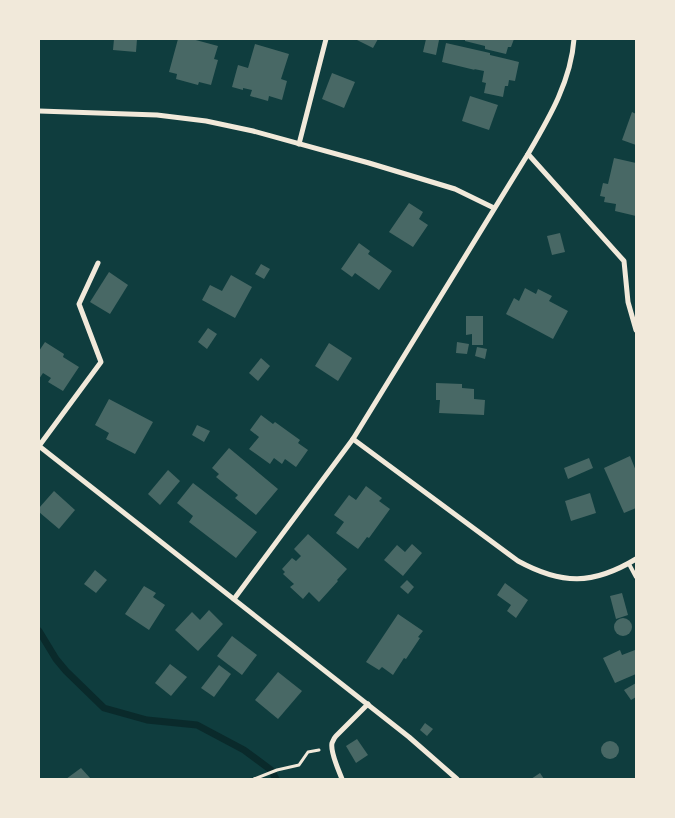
<svg xmlns="http://www.w3.org/2000/svg" width="675" height="818" viewBox="0 0 675 818" font-family="'Nunito Sans',sans-serif">
<style>
.lines{fill:none;stroke-linecap:round;stroke-linejoin:round}
.stream{stroke:#0a2a2b;stroke-width:7}
.building{fill:#486865}
.path{stroke:#f1e9da;stroke-width:3}
.service{stroke:#f1e9da;stroke-width:4}
.minor{stroke:#f1e9da;stroke-width:5}
</style>
<rect width="100%" height="100%" fill="#0f3d3e"/>
<g class="lines">
<path class="stream" d="M39,631L56,659L66,671L104,708L147,720L197,725L244,750L271,770L276,779"/>
</g>
<g class="building">
<path d="M114,39H137L136,52L113,50Z"/>
<path d="M178,39H192L218,46L214,59L218,60L211,85L199,82L198,85L176,79L177,74L169,72Z"/>
<path d="M355,39H378L373,48Z"/>
<path d="M426,39L439,40L436,55L423,52Z"/>
<path d="M465,39H514L511,47H508L506,54L485,49V46L465,41Z"/>
<path d="M446,43L490,53V55L519,62L515,81L509,80L508,86H505L503,97L484,93L486,83L482,82L484,71L474,69L475,70L442,62Z"/>
<path d="M255,44L289,54L281,79L287,81L282,100L269,96L268,101L250,96L252,90L243,88V90L232,87L238,65L248,68Z"/>
<path d="M332,73L355,82L344,108L322,99Z"/>
<path d="M470,96L498,105L489,130L462,121Z"/>
<path d="M632,112L636,114V145L622,140Z"/>
<path d="M614,158L636,163V216L615,211L616,204L604,202L605,197L600,196L603,183L608,184Z"/>
<path d="M409,203L423,212L419,219L428,225L413,247L389,232Z"/>
<path d="M560,233L565,252L552,255L547,236Z"/>
<path d="M359,243L370,251L368,254L392,271L379,290L355,273L352,277L341,269Z"/>
<path d="M261,264L270,269L264,279L255,274Z"/>
<path d="M109,272L128,285L110,314L90,302Z"/>
<path d="M231,275L252,287L235,318L202,300L210,285L222,291Z"/>
<path d="M525,288L536,294L538,289L552,296L549,301L568,311L553,339L506,314L514,298L519,301Z"/>
<path d="M466,316H483V345H472V334L466,335Z"/>
<path d="M208,328L217,334L207,349L198,342Z"/>
<path d="M45,342L64,354L63,357L79,367L63,391L48,382L51,378L43,373L39,379V351Z"/>
<path d="M457,342L469,344L467,354L456,353Z"/>
<path d="M329,343L352,358L338,381L315,366Z"/>
<path d="M477,347L487,349L485,359L475,356Z"/>
<path d="M261,358L270,366L258,381L249,373Z"/>
<path d="M436,383L462,384V388L474,389V399L485,400L484,415L439,413L440,400H436Z"/>
<path d="M109,399L153,422L135,454L106,439L109,433L95,425Z"/>
<path d="M261,415L273,424L275,422L300,440L298,443L308,450L296,467L285,459L282,464L274,458L270,464L249,449L259,437L250,430Z"/>
<path d="M197,425L210,431L204,442L192,435Z"/>
<path d="M229,448L278,489L256,515L235,498L238,495L216,477L219,474L212,468Z"/>
<path d="M630,456L636,471V508L624,513L604,468Z"/>
<path d="M589,458L593,468L568,479L564,468Z"/>
<path d="M168,470L180,481L160,505L148,494Z"/>
<path d="M193,483L257,532L236,558L189,522L193,516L177,503Z"/>
<path d="M366,486L382,498L379,501L390,509L369,538L367,537L358,549L336,533L344,522L334,515L349,495L356,500Z"/>
<path d="M54,491L75,510L59,529L39,512V508Z"/>
<path d="M590,493L596,513L571,521L565,501Z"/>
<path d="M308,534L347,569L337,580L338,581L319,602L309,592L303,599L290,587L294,584L283,574L285,572L282,569L292,558L296,561L301,556L294,549Z"/>
<path d="M412,544L422,553L403,576L384,560L397,545L405,552Z"/>
<path d="M95,570L107,580L96,593L84,584Z"/>
<path d="M407,580L414,587L408,594L400,587Z"/>
<path d="M505,583L528,600L516,618L507,611L511,605L497,595Z"/>
<path d="M144,586L156,593L153,597L165,605L149,630L125,614Z"/>
<path d="M622,593L628,615L616,619L610,596Z"/>
<path d="M209,610L223,624L198,651L175,630L192,612L200,620Z"/>
<path d="M398,614L423,631L418,637L420,638L406,659L404,658L393,675L382,667L379,670L366,662Z"/>
<circle cx="623" cy="627" r="9"/>
<path d="M232,636L257,655L242,675L217,656Z"/>
<path d="M620,650L622,655L635,650L636,654V674L615,683L603,658Z"/>
<path d="M170,664L187,677L171,696L155,683Z"/>
<path d="M219,665L231,674L214,697L201,688Z"/>
<path d="M278,672L302,691L278,719L255,700Z"/>
<path d="M636,683V697L631,700L624,690Z"/>
<path d="M425,723L433,729L427,736L420,730Z"/>
<path d="M357,739L368,755L356,763L346,746Z"/>
<circle cx="610" cy="750" r="9"/>
<path d="M81,768L91,779H66Z"/>
<path d="M540,773L544,779H531Z"/>
</g>
<g class="lines">
<path class="path" d="M254,779L277,770L299,765L308,752L319,750"/>
<path class="service" d="M629,564L636,577"/>
<g class="minor">
<path d="M39,111L157,115L206,121L253,131L369,163L455,189L494,208"/>
<path d="M299,144L326,39"/>
<path d="M528,154L624,261L628,302L636,330"/>
<path d="M353,439L518,561C562,585 593,585 636,559"/>
<path d="M39,446L409,737L457,779"/>
<path d="M39,446L101,362L79,304L98,263"/>
<path d="M234,599L353,439L528,154C549,118 571,81 574,39"/>
<path d="M342,779C339,771 330,752 332,743C333,741 334,738 336,736L368,704"/>
</g>
</g>
<rect width="675" height="818" fill="none" stroke="#f1e9da" stroke-width="80"/>
</svg>
